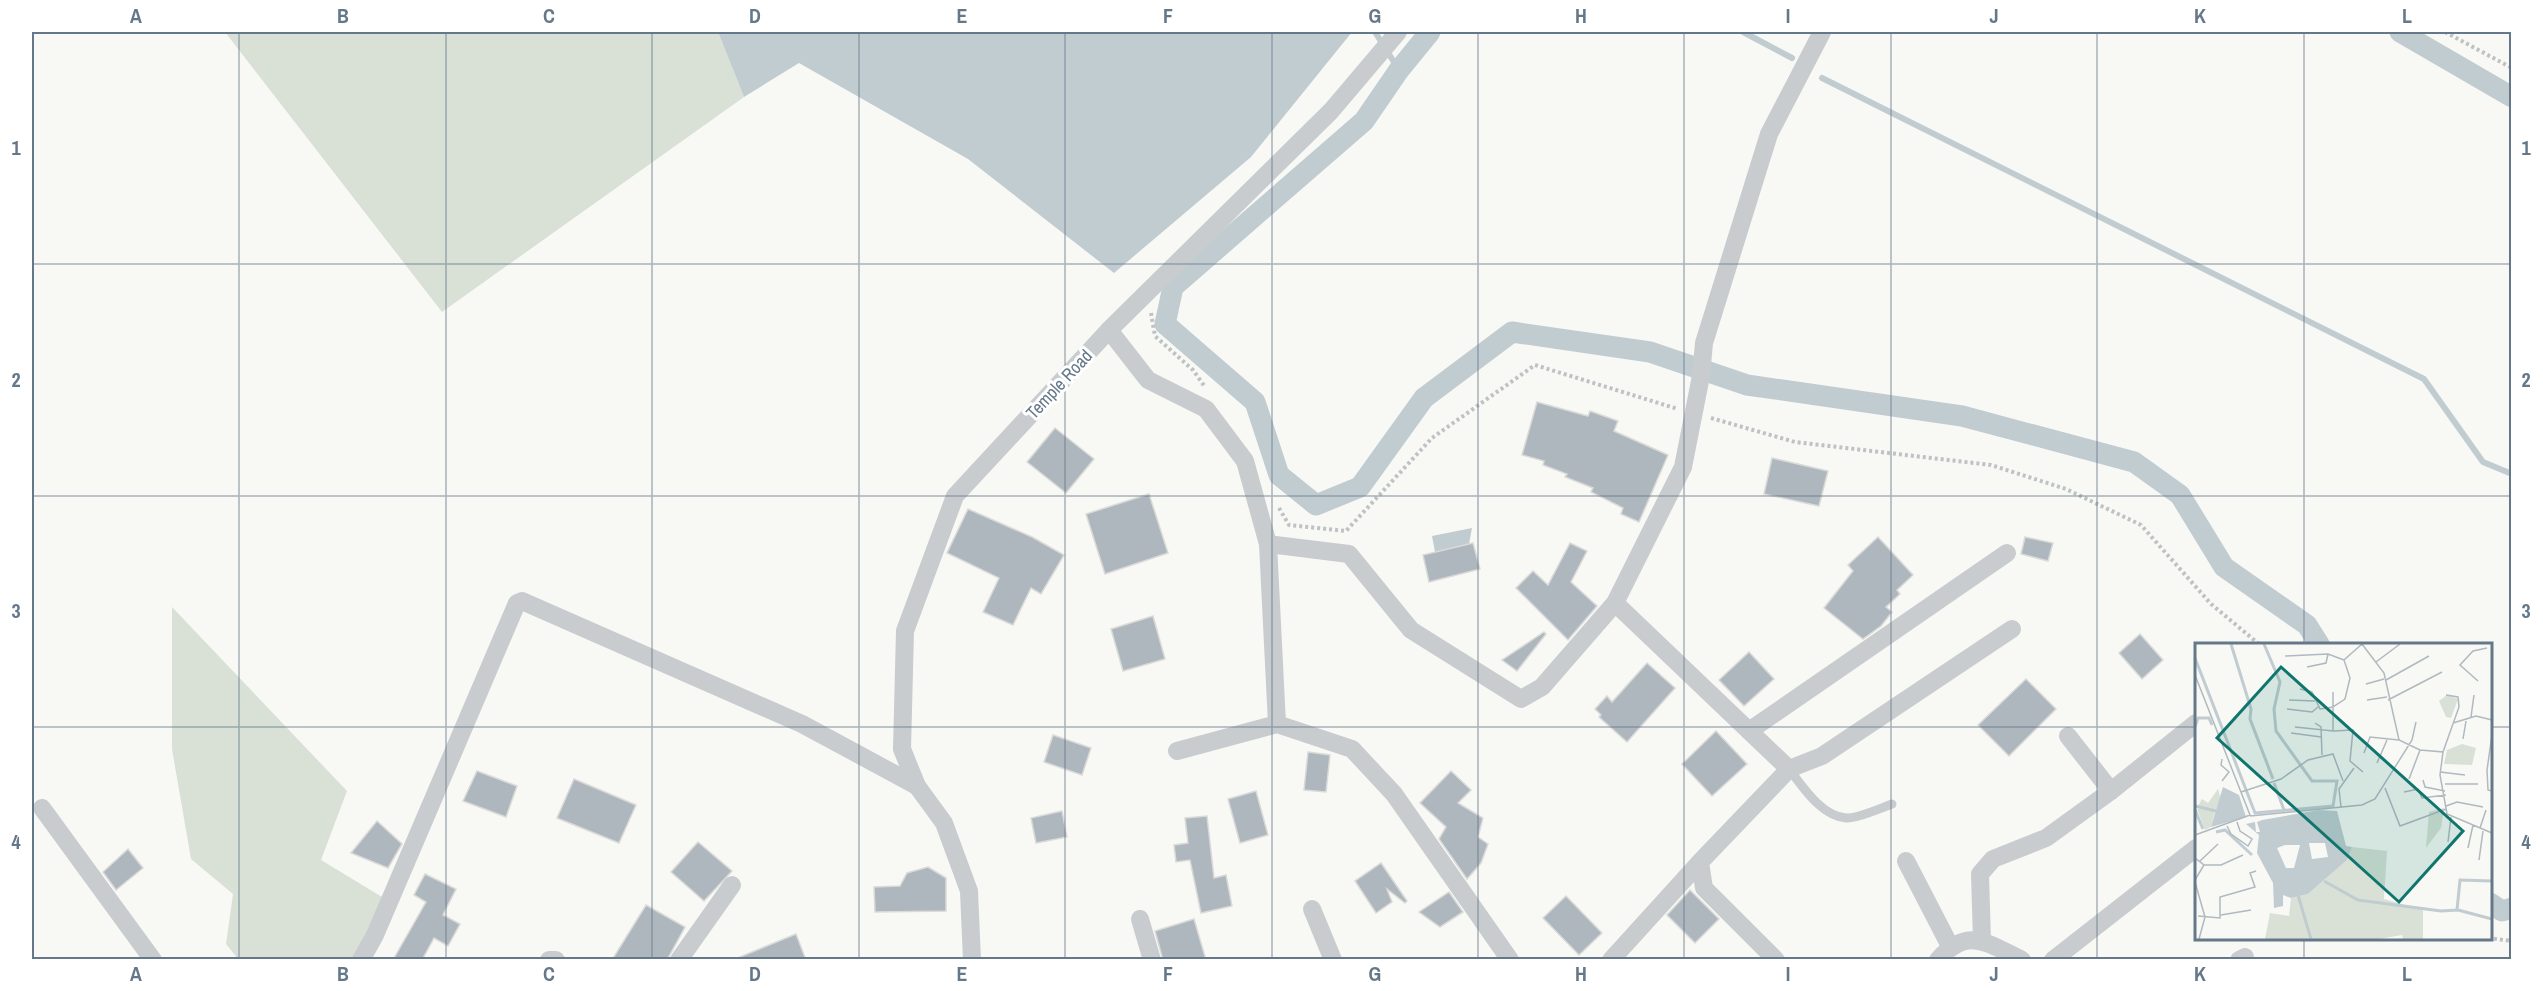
<svg xmlns="http://www.w3.org/2000/svg" width="2543" height="991" viewBox="0 0 2543 991" font-family="'Archivo Narrow',sans-serif">
<style>
.green{fill:#d9e1d6}
.water{fill:#c1ccd1}
.lines{fill:none;stroke-linecap:round;stroke-linejoin:round}
.stream{stroke:#c1ccd1;stroke-width:6}
.canal{stroke:#c1ccd1;stroke-width:21}
.building{fill:#aeb7bd;stroke:#dadad8;stroke-width:1.5}
.path{stroke:#bfc2c4;stroke-width:4;stroke-dasharray:3 3;stroke-linecap:butt}
.service{stroke:#c8cccf;stroke-width:9}
.minor{stroke:#c8cccf;stroke-width:18}
.grid{fill:none;stroke:#657889;stroke-width:1.5;stroke-opacity:0.55}
.labels{text-anchor:middle;dominant-baseline:central;stroke-width:6;stroke-linejoin:round;paint-order:stroke}
.street-label{font-size:18px;fill:#657889;stroke:#fff}
.inset-river{fill:none;stroke:#c1ccd1;stroke-width:3}
.inset-road{fill:none;stroke:#b0b9c0;stroke-width:1.5}
.view{fill:#0f766e;fill-opacity:0.15;stroke:#0f766e;stroke-width:3}
.inset-edge{fill:none;stroke:#657889;stroke-width:3}
.neatline{fill:none;stroke:#657889;stroke-width:2}
.grid-label{font-size:20px;text-anchor:middle;font-weight:bold;fill:#657889}
</style>
<rect width="100%" height="100%" fill="#f8f8f5"/>
<g class="green">
<path d="M225,32H718L744,97L442,312Z"/>
<path d="M172,607L347,791L321,860L392,903L363,959H238L226,944L233,894L191,859L172,749Z"/>
</g>
<g class="water">
<path d="M718,32H1352L1251,157L1114,273L968,159L799,63L744,97Z"/>
<path d="M1472,528L1469,544L1435,552L1432,536Z"/>
</g>
<g class="lines">
<g class="stream">
<path d="M1375,32L1399,70"/>
<path d="M1743,32L1792,58"/>
<path d="M1822,78L2424,379L2483,462L2512,474"/>
</g>
<g class="canal">
<path d="M1430,32L1399,70L1364,121L1173,287L1165,324L1255,402L1279,475L1316,505L1360,487L1424,398L1512,332L1650,352L1747,385L1962,416L2134,462L2180,495L2224,567L2307,625L2319,644"/>
<path d="M2400,32L2512,97"/>
<path d="M2490,903L2502,911L2512,908"/>
</g>
</g>
<g class="building">
<path d="M1537,402L1588,416L1590,411L1618,421L1614,431L1668,455L1639,522L1621,514L1623,508L1591,492L1593,488L1565,477L1567,474L1543,465L1544,461L1522,455Z"/>
<path d="M1055,428L1094,459L1066,493L1027,462Z"/>
<path d="M1772,458L1828,471L1819,506L1764,494Z"/>
<path d="M1149,494L1168,553L1105,574L1086,514Z"/>
<path d="M968,509L1032,537L1064,555L1041,594L1031,588L1013,625L983,612L999,578L947,553Z"/>
<path d="M1878,537L1913,575L1897,590L1900,594L1886,607L1892,612L1881,626L1863,639L1824,608L1853,571L1848,565Z"/>
<path d="M2025,537L2053,543L2048,561L2021,554Z"/>
<path d="M1473,543L1480,569L1429,582L1423,555Z"/>
<path d="M1570,543L1587,551L1571,582L1597,606L1568,640L1516,588L1533,571L1548,585Z"/>
<path d="M1153,616L1165,659L1123,671L1111,629Z"/>
<path d="M1544,632L1546,634L1517,671L1502,660Z"/>
<path d="M2140,634L2163,660L2142,679L2119,653Z"/>
<path d="M1749,652L1774,679L1744,706L1719,680Z"/>
<path d="M1647,663L1675,688L1627,742L1599,717L1601,715L1595,709L1607,696L1612,702Z"/>
<path d="M2026,679L2056,709L2009,756L1978,725Z"/>
<path d="M1716,731L1747,764L1712,796L1682,764Z"/>
<path d="M1053,735L1091,748L1082,775L1044,762Z"/>
<path d="M1308,752L1330,755L1326,792L1304,790Z"/>
<path d="M477,771L517,786L506,817L463,801Z"/>
<path d="M1451,771L1471,790L1458,803L1483,818L1478,837L1488,844L1481,863L1467,879L1439,839L1446,827L1420,803Z"/>
<path d="M574,779L636,805L619,843L557,818Z"/>
<path d="M1256,791L1268,835L1240,843L1228,799Z"/>
<path d="M1062,811L1067,837L1036,843L1031,818Z"/>
<path d="M1207,816L1214,878L1226,875L1232,906L1201,913L1190,860L1176,862L1174,845L1188,843L1185,818Z"/>
<path d="M377,821L402,844L388,868L351,853Z"/>
<path d="M698,842L732,871L704,901L671,872Z"/>
<path d="M128,849L143,868L116,890L103,872Z"/>
<path d="M1381,863L1407,901L1405,903L1387,889L1392,902L1376,913L1355,881Z"/>
<path d="M928,867L946,878V911L875,912L874,887L900,886L907,873Z"/>
<path d="M425,874L456,889L443,915L460,924L448,946L434,938L422,960H393L426,902L414,895Z"/>
<path d="M1690,890L1719,919L1695,943L1667,915Z"/>
<path d="M1449,892L1463,912L1440,927L1419,912Z"/>
<path d="M1566,896L1602,933L1579,955L1543,918Z"/>
<path d="M646,905L685,927L667,960H612Z"/>
<path d="M1194,919L1206,960H1163L1155,931Z"/>
<path d="M796,934L806,960H735V959Z"/>
</g>
<g class="lines">
<g class="path">
<path d="M2445,32L2512,68"/>
<path d="M1151,313L1155,336L1193,370L1205,387"/>
<path d="M1711,418L1795,442L1991,465L2066,489L2141,525L2211,604L2259,644"/>
<path d="M1279,508L1289,525L1346,531L1432,438L1535,365L1678,409"/>
<path d="M2488,938L2512,941"/>
</g>
<path class="service" d="M1789,769C1803,787 1821,816 1846,818C1856,819 1881,808 1892,804"/>
<g class="minor">
<path d="M1109,330L1148,380L1206,409L1245,461L1268,544L1277,724"/>
<path d="M1268,544L1349,554L1411,630L1521,699L1542,687L1615,603L1683,467L1701,376L1704,343L1769,134L1822,32"/>
<path d="M1615,603L1789,769"/>
<path d="M1749,731L2007,553"/>
<path d="M2068,736L2111,791"/>
<path d="M1177,751L1277,724L1352,749L1394,794L1510,960"/>
<path d="M42,808L153,960"/>
<path d="M1906,861L1950,946"/>
<path d="M1312,909L1333,960"/>
<path d="M1140,919L1152,960"/>
<path d="M1982,941L1980,874L1993,859L2046,838L2111,791L2196,723"/>
<path d="M361,960L375,935L517,603L522,601L802,724L917,786"/>
<path d="M549,960H556"/>
<path d="M679,960L732,885"/>
<path d="M972,960L969,891L944,823L917,786L902,749L905,631L955,496L1109,330L1331,111L1398,32"/>
<path d="M1611,960L1700,862"/>
<path d="M1776,960L1704,888L1700,862L1789,769L1822,756L2012,629"/>
<path d="M1938,960C1968,926 1987,943 2022,960"/>
<path d="M2053,960L2196,848"/>
<path d="M2239,960L2245,957"/>
</g>
</g>
<path class="grid" d="M239,32V960M446,32V960M652,32V960M859,32V960M1065,32V960M1272,32V960M1478,32V960M1684,32V960M1891,32V960M2097,32V960M2304,32V644M32,264H2512M32,496H2512M32,727H2196M2490,727H2512M2304,938V960"/>
<g class="labels">
<g class="street-label">
<text transform="translate(1059 384) rotate(-47)">Temple Road</text>
</g>
</g>
<g transform="translate(2195 643)">
<rect width="297" height="297" fill="#f8f8f5"/>
<path d="M252,52L263,56L256,75L251,74L244,58ZM267,101L281,105L277,122L249,121L252,107ZM23,146L26,156L21,167L3,163L7,156L13,160ZM6,165L20,169L16,184L10,187L2,166ZM249,165L246,185L231,205L234,169ZM157,204L192,208L189,256L228,267V296H208L207,292L184,296H70L75,270L94,273L96,255L113,251L152,217Z" fill="#d9e1d6"/>
<path d="M28,144L44,152L51,174L16,184ZM124,167L142,168L151,203L157,204L152,217L113,251L96,255L88,252V263L79,265L78,240L62,210L64,192L51,181L60,179L61,189H65L62,179L67,177ZM114,200H130L133,214L117,216ZM90,202H105L99,225H91L82,205Z" fill="#c1ccd1" fill-rule="evenodd"/>
<path class="inset-river" d="M36,1L56,66L55,76L78,136M0,15L60,170L138,163L142,138H117L81,88L79,66L85,39L69,1M0,84L3,75H14L17,82M79,140L89,167M0,163L21,168M0,167L8,186M21,189L30,187L57,212M129,238L163,257L246,268L262,267L265,237L297,238M103,252L116,296M263,267L297,276"/>
<path class="inset-road" d="M167,1L189,30L204,97L225,107L248,109L245,132L252,171L297,190M90,13L133,11L149,17M181,19L205,1M112,24L131,20L133,11M0,32L55,172L0,192M191,37L234,13M283,38L265,22L278,8L292,5M171,41L189,36M105,46L117,49L125,66L138,64V49M94,57L120,58M172,57L192,54M193,57L247,29M92,66L117,69L123,64M276,74L279,52M120,80L126,84L127,112M258,80L281,73L297,77M100,84L138,88V64L150,56L155,35L149,17L167,1M138,88L158,87L155,118L168,129M96,90L126,94M297,92L292,127L293,147L297,148M268,96L271,78M248,109L264,64L263,54L251,52M169,110L175,94L204,97M27,116L26,122L34,129L27,138M182,120L192,97M245,129L270,132M214,136L225,107M228,137L230,144L250,148M250,141H283M190,145L205,183L251,166M46,149L86,136L113,117L138,111L148,138M209,149L223,146L227,155L251,152M251,163L262,159L288,164M146,164L144,146L159,125M55,173L167,162L180,156L217,97L221,79M32,183L36,191L53,203L57,196L45,188L42,179M285,185L291,167M253,199L256,174M273,205L278,182M0,215L9,222L0,237M284,217L288,188M5,218L23,201M9,222H26L48,212M0,239L10,274L4,296M26,272L56,267M3,273L25,275V254L60,244L55,230L61,228"/>
<path class="view" d="M86,24L268,188L204,259L22,95Z"/>
<rect width="297" height="297" class="inset-edge"/>
</g>
<rect width="2543" height="991" fill="none" stroke="#ffffff" stroke-width="66"/>
<rect x="33" y="33" width="2477" height="925" class="neatline"/>
<g class="grid-label">
<text x="136" y="23">A</text>
<text x="343" y="23">B</text>
<text x="549" y="23">C</text>
<text x="755" y="23">D</text>
<text x="962" y="23">E</text>
<text x="1168" y="23">F</text>
<text x="1375" y="23">G</text>
<text x="1581" y="23">H</text>
<text x="1788" y="23">I</text>
<text x="1994" y="23">J</text>
<text x="2200" y="23">K</text>
<text x="2407" y="23">L</text>
<text x="16" y="155">1</text>
<text x="2526" y="155">1</text>
<text x="16" y="387">2</text>
<text x="2526" y="387">2</text>
<text x="16" y="618">3</text>
<text x="2526" y="618">3</text>
<text x="16" y="849">4</text>
<text x="2526" y="849">4</text>
<text x="136" y="981">A</text>
<text x="343" y="981">B</text>
<text x="549" y="981">C</text>
<text x="755" y="981">D</text>
<text x="962" y="981">E</text>
<text x="1168" y="981">F</text>
<text x="1375" y="981">G</text>
<text x="1581" y="981">H</text>
<text x="1788" y="981">I</text>
<text x="1994" y="981">J</text>
<text x="2200" y="981">K</text>
<text x="2407" y="981">L</text>
</g>
</svg>
